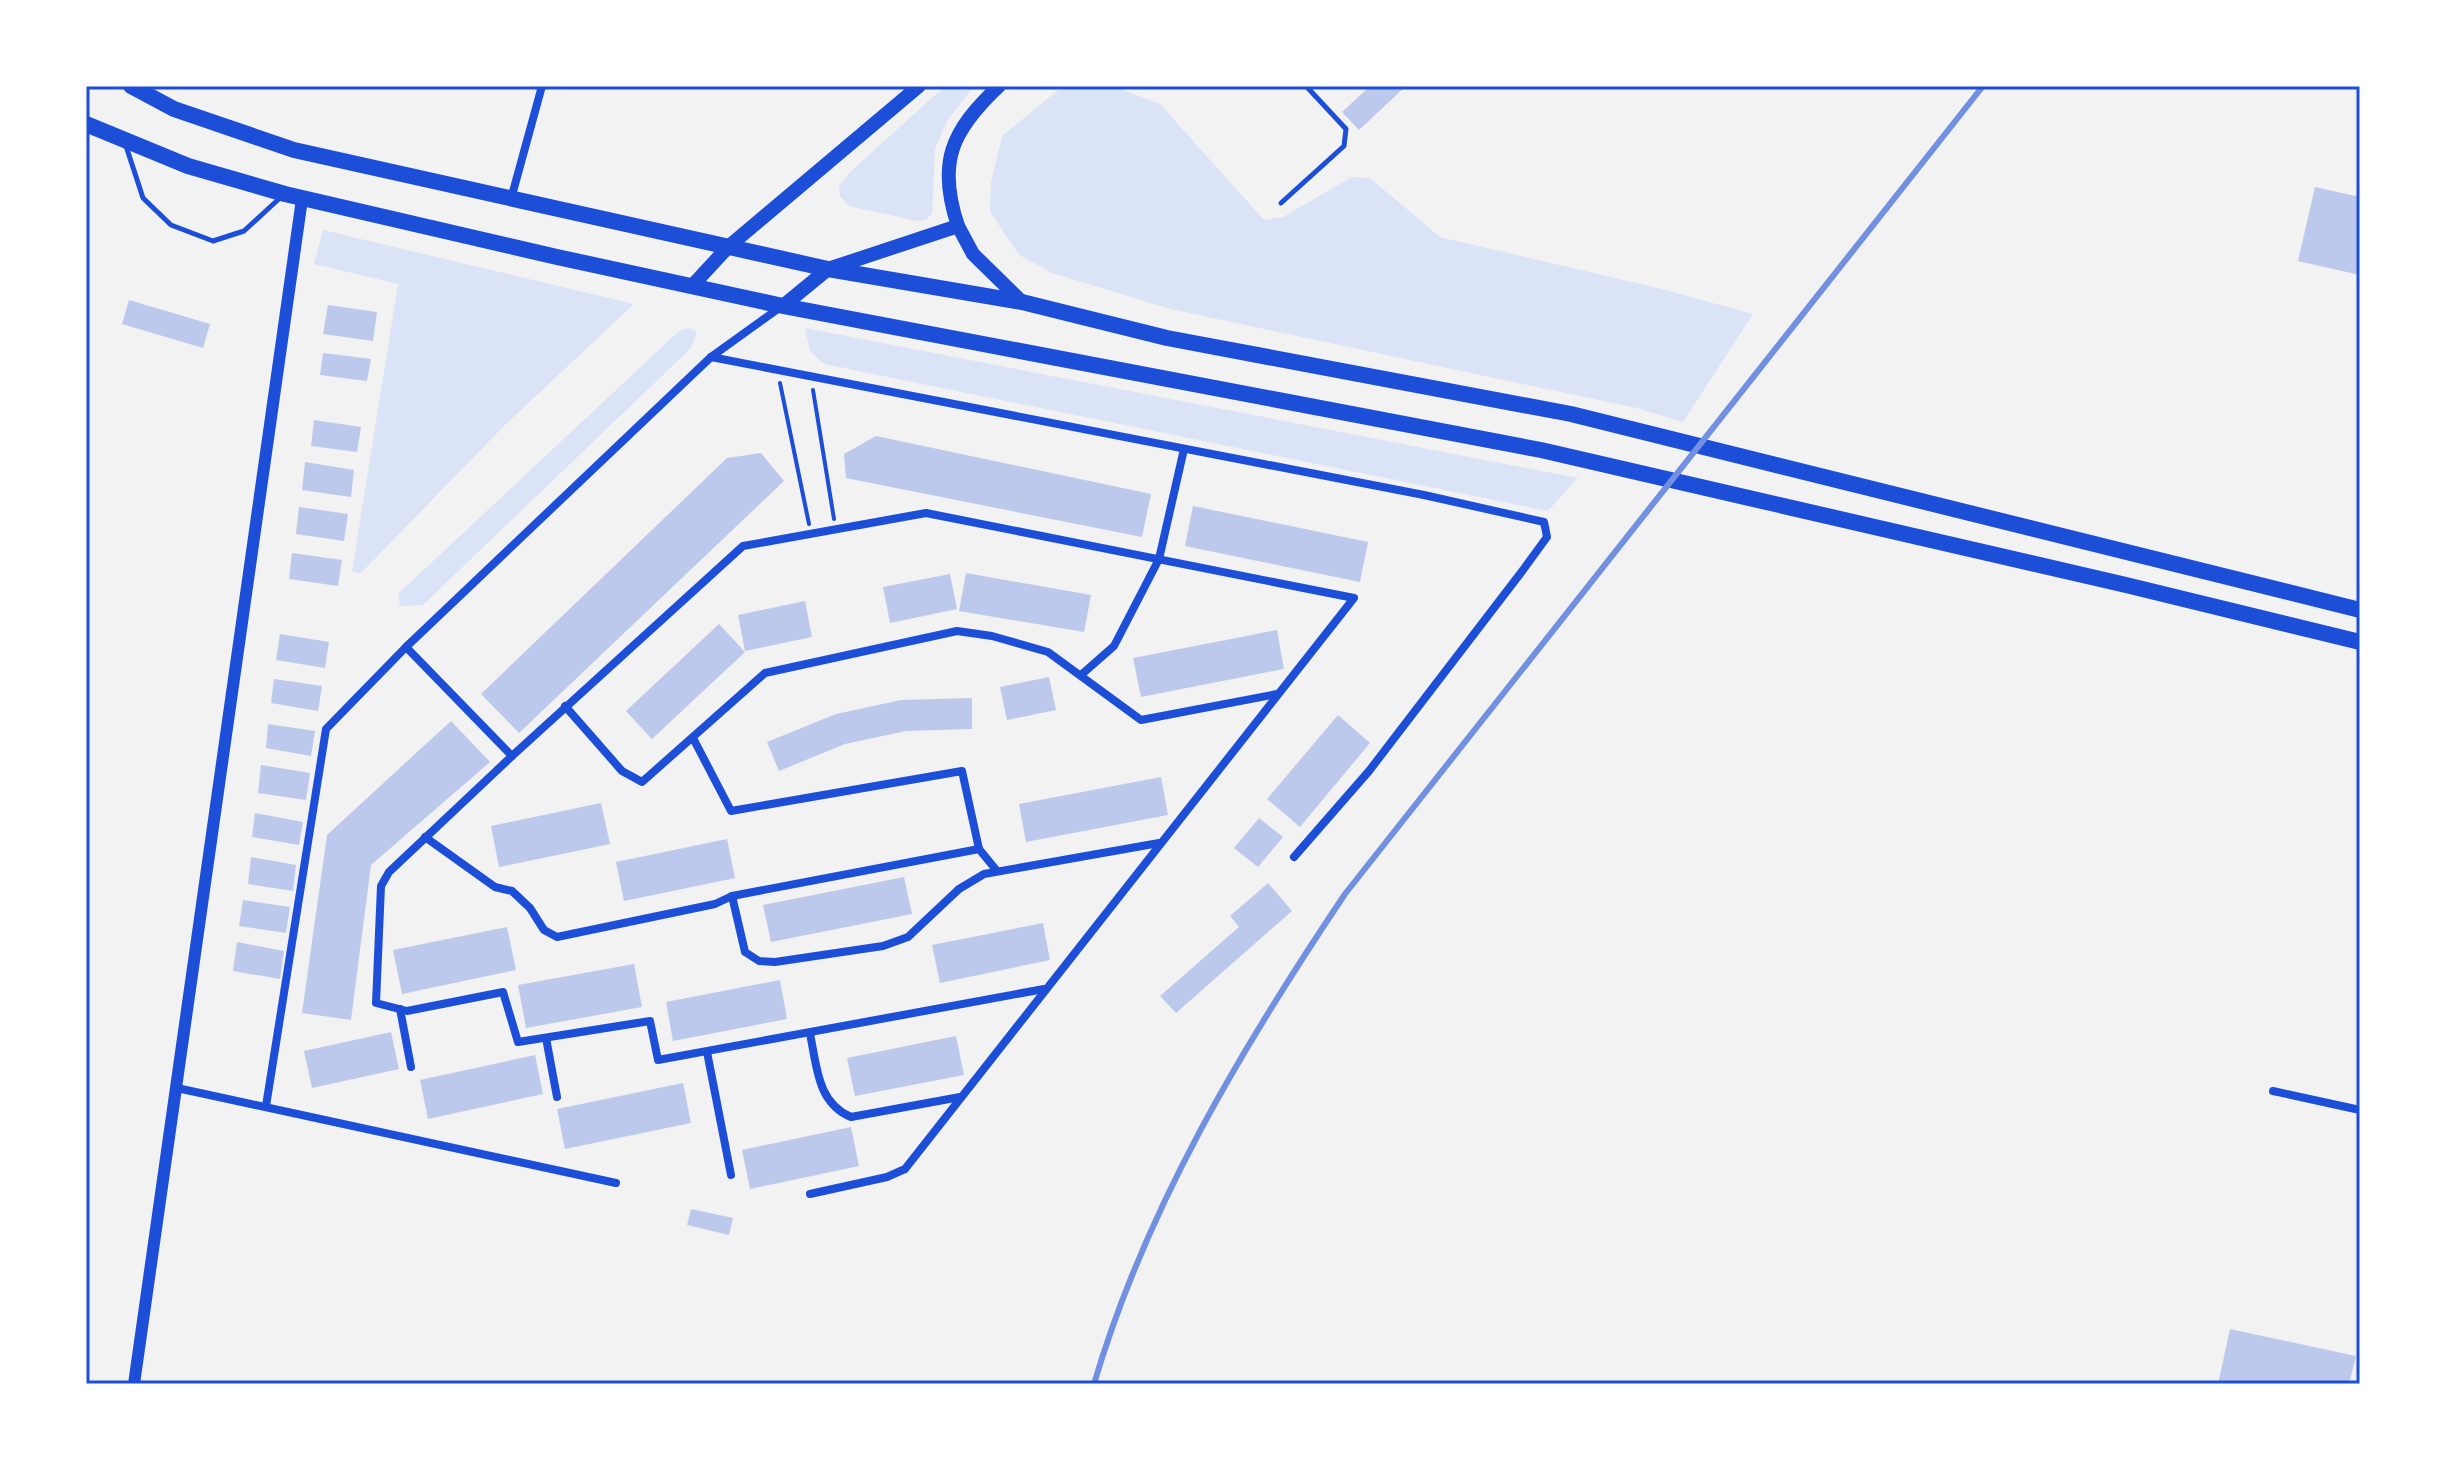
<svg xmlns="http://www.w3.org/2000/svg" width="2446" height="1470" viewBox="0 0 2446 1470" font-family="Helvetica,sans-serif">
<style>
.green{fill:#dbe4f7}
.building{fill:#bdc9ec}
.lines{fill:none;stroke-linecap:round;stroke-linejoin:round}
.path{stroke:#1d4ed8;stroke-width:4}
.service{stroke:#1d4ed8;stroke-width:5}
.minor{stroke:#1d4ed8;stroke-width:8}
.tertiary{stroke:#1d4ed8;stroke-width:12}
.secondary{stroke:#1d4ed8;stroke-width:14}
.primary{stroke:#1d4ed8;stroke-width:16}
.rail{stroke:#7290e2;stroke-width:6}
.neatline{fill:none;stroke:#1d4ed8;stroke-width:3}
</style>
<rect width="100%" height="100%" fill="#f2f2f2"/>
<g class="green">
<path d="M945,86H974L947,121L935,149L932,213L926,220L916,221L849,206L840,196L839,186L848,174Z"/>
<path d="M1063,86H1113L1160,104L1264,220L1283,217L1352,177L1370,178L1440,237L1658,288L1753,314L1683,422L1636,408L1170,309L1052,273L1019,255L990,212L991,182L1002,136Z"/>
<path d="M323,230L634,304L504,426L360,574L352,571L398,284L314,264Z"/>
<path d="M689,328L697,332L691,348L423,605L400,606L398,594L679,331Z"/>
<path d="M805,328L1578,478L1548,511L824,364L810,351Z"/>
</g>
<g class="building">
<path d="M1370,86H1406L1359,130L1342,112Z"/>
<path d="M2315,187L2360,197V275L2298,261Z"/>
<path d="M129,300L210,324L203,348L122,324Z"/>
<path d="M328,305L377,312L373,341L323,334Z"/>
<path d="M323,353L371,359L367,381L320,375Z"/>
<path d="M314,420L361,427L357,452L311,446Z"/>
<path d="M876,436L1151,494L1142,537L846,478L844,454Z"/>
<path d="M761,453L784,481L519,733L481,694L727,458Z"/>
<path d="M305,462L354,470L351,497L302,490Z"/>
<path d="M1193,506L1368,542L1360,582L1185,546Z"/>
<path d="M299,507L348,514L344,541L296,534Z"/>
<path d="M292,553L342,560L338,586L289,579Z"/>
<path d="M966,573L1091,595L1084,632L959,611Z"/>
<path d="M950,574L957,609L890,623L883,587Z"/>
<path d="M805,601L812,637L745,651L738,615Z"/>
<path d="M719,624L745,652L652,739L626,711Z"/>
<path d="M1277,630L1284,669L1141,697L1133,658Z"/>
<path d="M280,634L329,642L325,668L276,660Z"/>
<path d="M1049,677L1056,710L1007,720L1000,687Z"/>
<path d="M274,679L322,686L318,711L271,703Z"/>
<path d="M972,698V729L906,731L845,744L779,771L767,742L836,714L901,700Z"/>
<path d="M1338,715L1370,743L1300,827L1267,799Z"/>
<path d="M451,721L490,762L371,865L351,1020L302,1013L327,835Z"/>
<path d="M268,724L315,731L311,756L266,748Z"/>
<path d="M261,765L310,773L306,800L258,793Z"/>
<path d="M1161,777L1168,815L1026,842L1019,804Z"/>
<path d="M601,803L610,844L499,867L491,826Z"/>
<path d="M255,813L303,822L299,845L252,837Z"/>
<path d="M1259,818L1283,837L1258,867L1234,848Z"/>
<path d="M727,839L735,878L624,901L616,862Z"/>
<path d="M251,857L296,865L293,891L248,884Z"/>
<path d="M904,877L912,914L771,942L763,905Z"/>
<path d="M1268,883L1292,911L1176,1013L1160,996L1239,927L1230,916Z"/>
<path d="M243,900L290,907L286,933L239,926Z"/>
<path d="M1043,923L1050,960L940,983L932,945Z"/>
<path d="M507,927L516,970L402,994L393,950Z"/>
<path d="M237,942L284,951L280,979L233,971Z"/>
<path d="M634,964L642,1007L526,1028L518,985Z"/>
<path d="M780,980L787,1019L673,1041L666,1002Z"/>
<path d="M391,1032L399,1069L312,1088L304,1051Z"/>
<path d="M956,1036L964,1075L855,1096L847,1058Z"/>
<path d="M535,1055L543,1094L428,1119L420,1080Z"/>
<path d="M683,1083L691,1123L565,1149L557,1109Z"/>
<path d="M851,1127L859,1166L750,1189L742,1150Z"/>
<path d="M691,1209L733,1218L729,1235L687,1225Z"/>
<path d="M2230,1329L2356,1356L2349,1384H2218Z"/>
</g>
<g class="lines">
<g class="path">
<path d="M780,383L809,524"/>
<path d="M813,390L834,519"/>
</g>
<g class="service">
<path d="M126,146L143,198L171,225L213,241L244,231L281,197"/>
<path d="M1281,203L1344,146L1346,129L1306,86"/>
</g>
<g class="minor">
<path d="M511,199L542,86"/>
<path d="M711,357L1424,495L1544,522L1547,537L1523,570L1369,771L1294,857"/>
<path d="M406,647L512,756L389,872L381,886L376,1003L407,1011L503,992L518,1042L650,1021L658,1060L1044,989"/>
<path d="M1081,675L1114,646L1159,559L1184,449"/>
<path d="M565,706L622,771L642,782L765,673L957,631L992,636L1048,652L1141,720L1277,694"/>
<path d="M693,738L731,811L962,771L979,849L997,871"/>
<path d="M512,756L743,546L926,513L1354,598L905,1169L887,1177L810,1194"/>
<path d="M425,837L495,887L512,891L530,908L544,930L557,937L715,904L732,896L979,849"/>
<path d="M732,896L745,952L759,961L775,962L883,946L908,937L959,889L984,874L1159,843"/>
<path d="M400,1009L411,1067"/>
<path d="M810,1034C817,1066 817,1103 851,1117L960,1097"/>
<path d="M546,1038L557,1097"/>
<path d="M707,1052L731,1175"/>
<path d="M177,1088L616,1183"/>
<path d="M2273,1091L2360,1110"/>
<path d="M266,1106L326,729L406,647L711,357L782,306"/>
</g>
<path class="tertiary" d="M134,1384L302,199"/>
<g class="secondary">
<path d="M958,226L973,254L1022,302"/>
<path d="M692,286L728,247L919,86"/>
<path d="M783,306L828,269L958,226C937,163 951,131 999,86"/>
</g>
<g class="primary">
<path d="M131,86L174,109L294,150L828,269L1022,302L1167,338L1571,414L2360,610"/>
<path d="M86,124L188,166L285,194L557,257L783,306L1541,450L2126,585L2360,642"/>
</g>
<path class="rail" d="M1094,1384C1146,1207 1243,1046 1345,894L1983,86"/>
</g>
<rect width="2446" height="1470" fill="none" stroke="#ffffff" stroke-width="176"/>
<rect x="88" y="88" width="2270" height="1294" class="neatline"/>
</svg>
